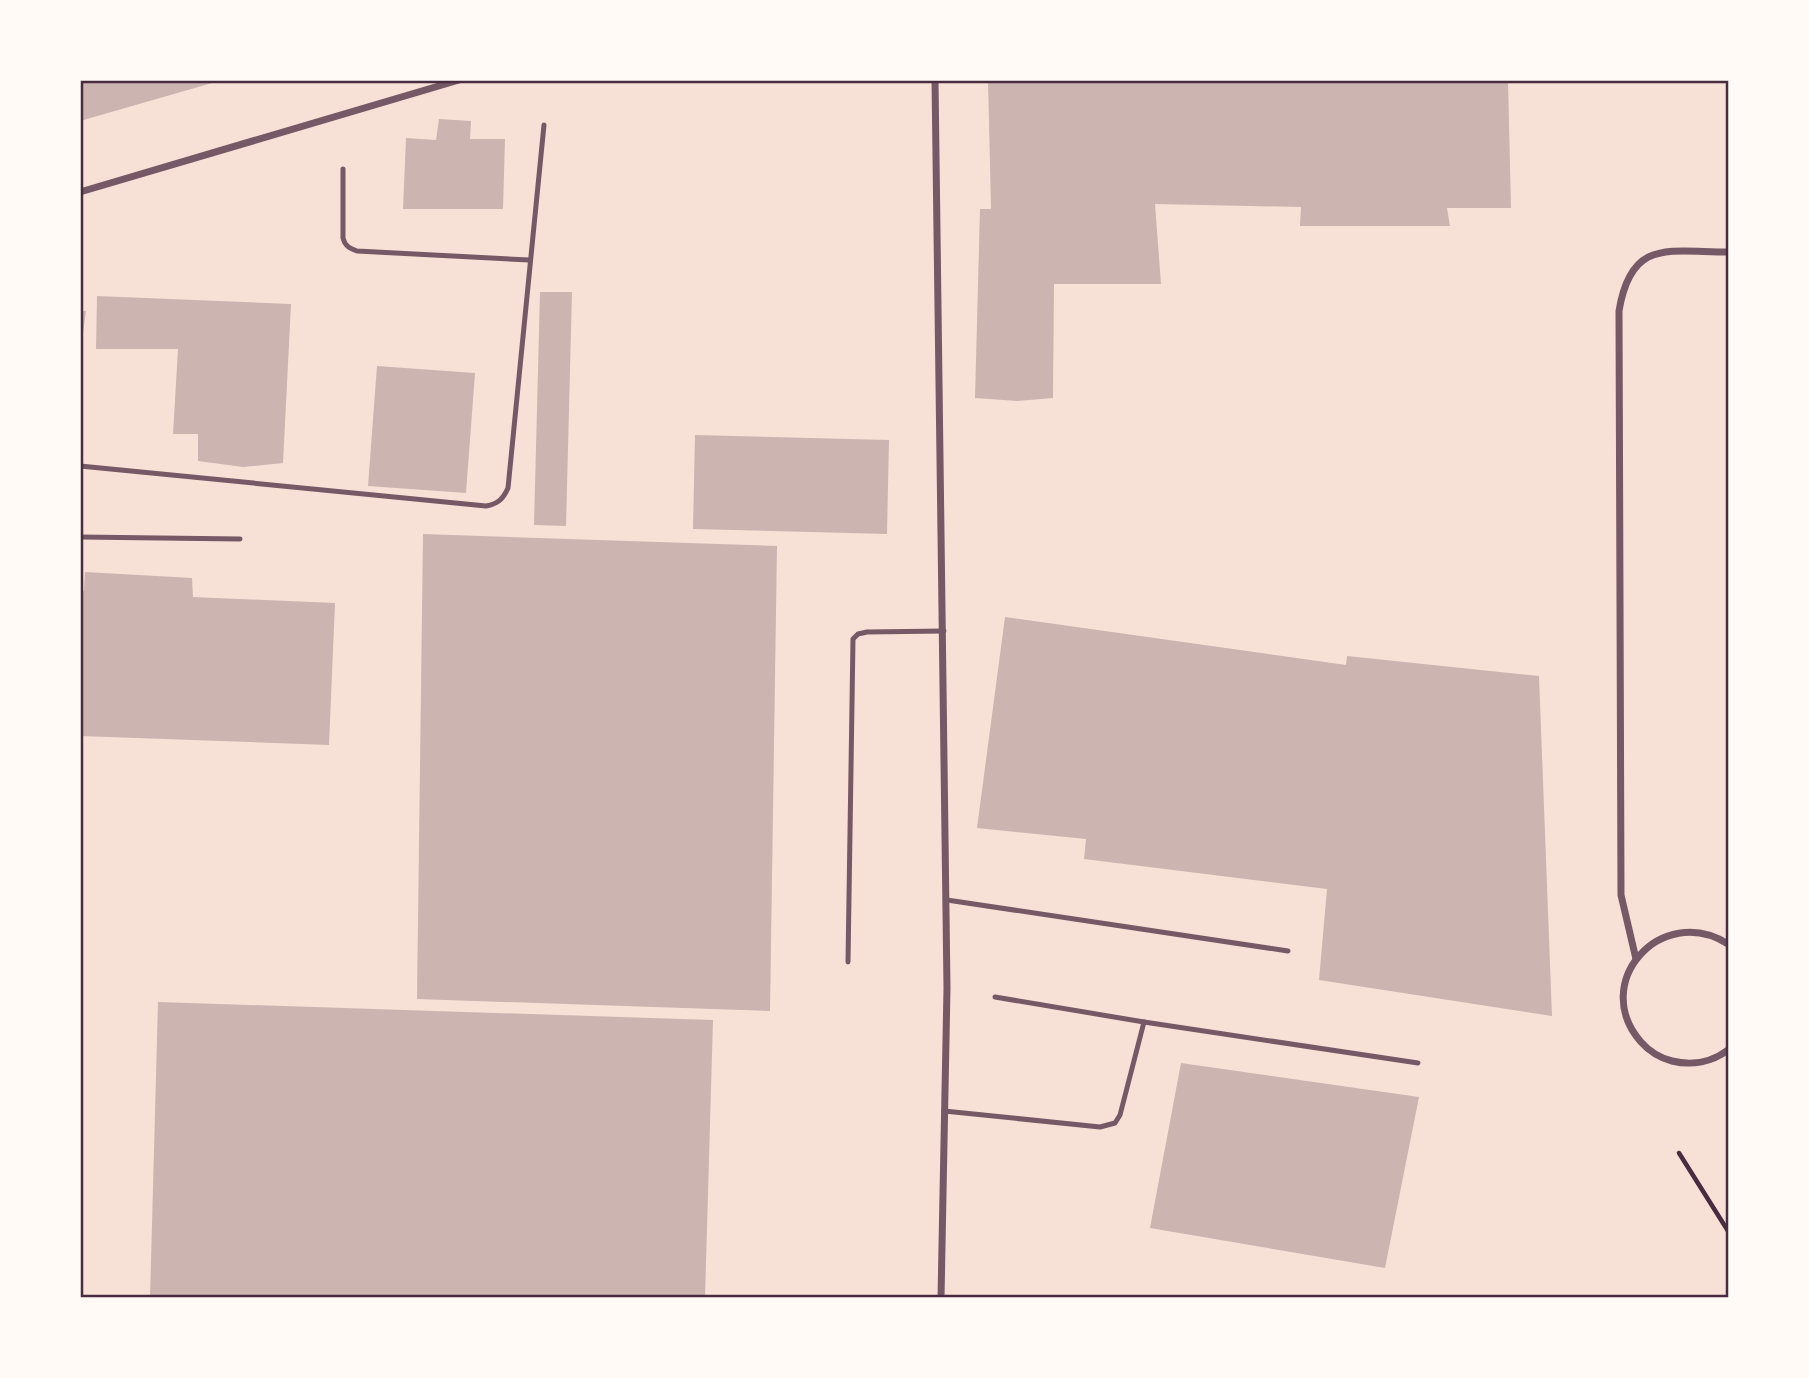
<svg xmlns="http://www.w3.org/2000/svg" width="1809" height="1378" viewBox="0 0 1809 1378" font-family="Bitter,serif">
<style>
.building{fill:#ccb4b1}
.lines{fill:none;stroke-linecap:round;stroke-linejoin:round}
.path{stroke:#4a2c40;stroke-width:4.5}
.service{stroke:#755966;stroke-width:5}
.minor{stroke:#755966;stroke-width:7}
.neatline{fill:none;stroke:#4a2c40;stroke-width:2.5}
</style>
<rect width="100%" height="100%" fill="#f7e1d7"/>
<g class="building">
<path d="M80,80H218L219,81L80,121Z"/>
<path d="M988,80H1508L1511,208H1447L1450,226H1300L1301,207L1155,204L1161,284H1054L1053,398L1017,401L975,398L980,209H991Z"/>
<path d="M439,119L471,121L470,139H505L503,209H403L406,138L436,140Z"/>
<path d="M540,292H572L566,526L534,525Z"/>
<path d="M97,296L291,304L283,463L243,467L198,461V434H173L178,349H96Z"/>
<path d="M80,311H86L82,340H80Z"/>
<path d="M377,366L475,373L466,493L368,486Z"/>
<path d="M695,435L889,440L887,534L693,529Z"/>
<path d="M423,534L777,546L770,1011L417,999Z"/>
<path d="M85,572L192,578L193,597L335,603L329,745L80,736V591H84Z"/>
<path d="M1005,617L1346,665L1347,656L1539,676L1552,1016L1319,980L1327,889L1084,859L1086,839L977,828Z"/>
<path d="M158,1002L713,1020L705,1298H150Z"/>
<path d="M1181,1063L1419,1097L1385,1268L1150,1228Z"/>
</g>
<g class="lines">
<path class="path" d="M1679,1153L1728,1231"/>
<g class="service">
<path d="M343,169V238C345,246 349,248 357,251L529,260"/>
<path d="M80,466L486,506C498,504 503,499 508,488L544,125"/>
<path d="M80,537L240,539"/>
<path d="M947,900L1288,951"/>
<path d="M848,962L853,639L858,634L867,632L944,631"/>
<path d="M995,997L1144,1022L1418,1063"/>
<path d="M944,1111L1100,1127L1115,1123L1120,1115L1144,1022"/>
</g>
<g class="minor">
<path d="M935,80L947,988L941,1298"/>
<path d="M80,192L459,80"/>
<path d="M1728,944C1661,902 1589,983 1641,1042C1649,1051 1660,1058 1672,1061C1692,1066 1712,1062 1728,1050"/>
<path d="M1636,959L1621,895L1619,311C1631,238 1669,252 1728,252"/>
</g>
</g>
<rect width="1809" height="1378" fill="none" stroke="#fffaf5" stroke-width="164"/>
<rect x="82" y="82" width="1645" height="1214" class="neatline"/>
</svg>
